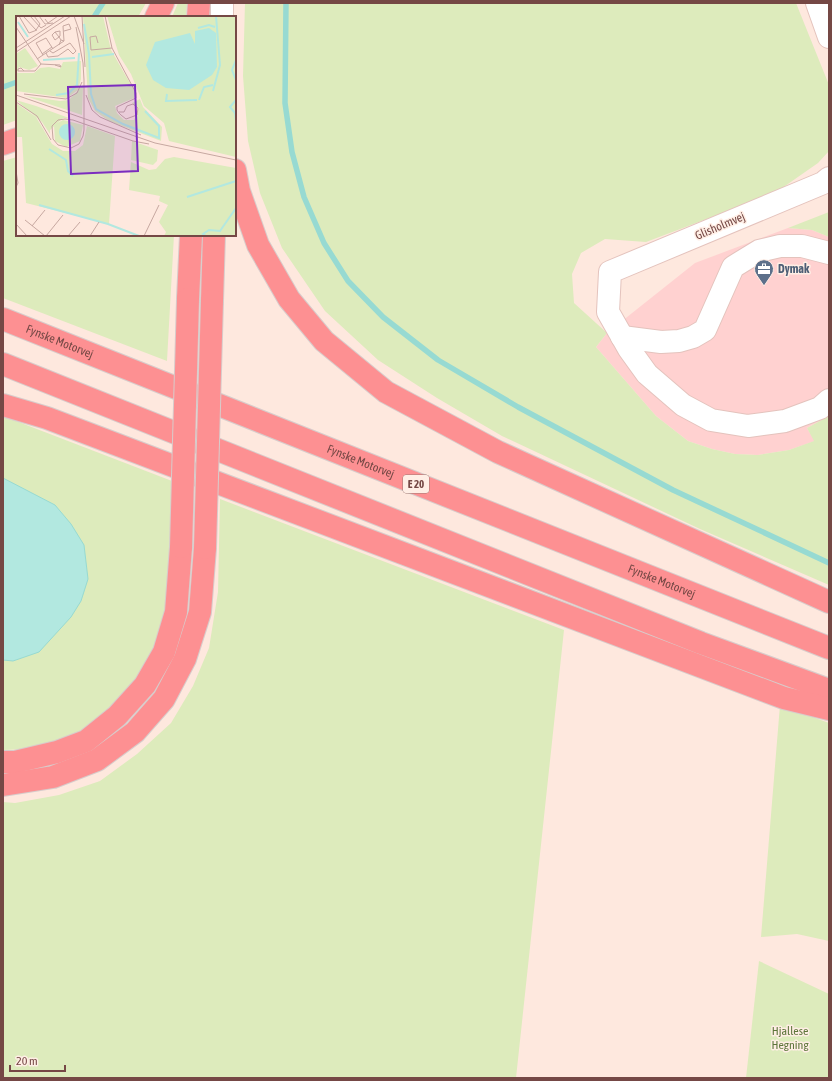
<svg xmlns="http://www.w3.org/2000/svg" width="832" height="1081" viewBox="0 0 832 1081" font-family="'Asap Condensed',sans-serif">
<style>
.commercial{fill:#ffd1d0}
.green{fill:#ddebbc}
.water{fill:#b2e8e0;stroke:#97dad2}
.lines{fill:none;stroke-linecap:round;stroke-linejoin:round}
.stream{stroke:#97dad2;stroke-width:5.5}
.minor-casing{stroke:#e4c3bd;stroke-width:24}
.highway-casing{stroke:#d8cccb;stroke-width:24}
.minor{stroke:#fff;stroke-width:22}
.highway{stroke:#fd9092;stroke-width:22}
.highway-bridge-casing{stroke:#d8cccb;stroke-width:24;stroke-linecap:butt}
.highway-bridge{stroke:#fd9092;stroke-width:22}
.labels{text-anchor:middle;dominant-baseline:central;stroke-width:3;stroke-linejoin:round;paint-order:stroke}
.shield{fill:#ffeee5;stroke:#9e7a75;stroke-width:1}
.shield-label{font-size:11px;font-weight:bold;fill:#754845}
.street-label{font-size:12px;fill:#754845;stroke:#ffeee5}
.service-label{font-size:12px;font-weight:bold;fill:#4e5e75;stroke:#ffeee5;text-anchor:start}
.park-label{font-size:12px;fill:#5d753a;stroke:#ffeee5}
.inset-river{fill:none;stroke:#b2e8e0;stroke-width:2}
.inset-road{fill:none;stroke:#c7a8a1;stroke-width:1}
.view{fill:#7b2cbf;fill-opacity:0.15;stroke:#7b2cbf;stroke-width:2}
.inset-edge{fill:none;stroke:#754845;stroke-width:2}
</style>
<rect width="100%" height="100%" fill="#fee8de"/>
<path class="commercial" d="M788,228L812,230L829,237V416L807,428L815,441L789,450L758,455L735,454L712,449L688,441L656,416L596,347L607,333L695,263Z"/>
<g class="green">
<path d="M3,3H146L138,17H17V120L3,125Z"/>
<path d="M178,3H187L186,17H172Z"/>
<path d="M245,3H796L829,85V151L818,163L775,193L646,242L605,239L581,253L572,274L574,303L607,333L596,347L656,416L688,441L712,449L735,454L758,455L789,450L814,441L807,428L829,416V585L700,529L502,436L437,398L378,360L325,311L282,248L260,193L248,141L243,76Z"/>
<path d="M17,157V235H174L167,361L3,298V161Z"/>
<path d="M829,212V237L812,230L788,228Z"/>
<path d="M3,416L172,481L168,600L152,658L115,707L88,728L60,742L27,749L3,750Z"/>
<path d="M220,499L564,630L516,1078H3V802L15,803L59,795L100,781L137,754L171,723L193,686L209,648L218,592Z"/>
<path d="M780,705L829,723V941L797,934L761,937Z"/>
<path d="M759,961L829,994V1078H746Z"/>
</g>
<path class="water" d="M3,478L55,505L71,524L84,545L88,579L81,601L71,617L39,652L13,661L3,660Z"/>
<g class="lines">
<g class="stream">
<path d="M286,3L285,103L292,152L304,197L324,243L348,281L383,317L438,360L518,407L673,490L829,563"/>
<path d="M94,17L103,3"/>
<path d="M3,87L17,82"/>
</g>
<defs>
<g id="minor">
<path d="M817,3L829,37"/>
<path d="M222,17V3"/>
<path d="M829,178L823,183L610,272L608,312L629,349L647,374L683,405L711,420L748,426L785,421L820,408L829,400"/>
<path d="M622,337L661,342L679,341L693,337L705,330L733,267L759,251L780,246H802L829,253"/>
</g>
<g id="highway">
<path d="M156,17L163,3"/>
<path d="M198,17L199,3"/>
<path d="M3,144L17,139"/>
<path d="M235,170L239,191L258,245L289,299L324,341L386,392L498,452L829,602"/>
<path d="M188,299L191,235"/>
<path d="M212,301L214,235"/>
<path id="s1" d="M3,319L829,648"/>
<path d="M3,364L701,643L829,690"/>
<path d="M3,405L47,418L784,698L829,709"/>
<path d="M3,762H15L57,752L86,741L117,716L145,685L164,652L176,612L181,547"/>
<path d="M3,785L53,777L97,760L135,732L164,699L185,659L200,612L205,548"/>
</g>
</defs>
<use href="#minor" class="minor-casing"/>
<use href="#highway" class="highway-casing"/>
<use href="#minor" class="minor"/>
<use href="#highway" class="highway"/>
<defs>
<g id="highway-bridge">
<path d="M181,547L188,299"/>
<path d="M205,548L212,301"/>
</g>
</defs>
<use href="#highway-bridge" class="highway-bridge-casing"/>
<use href="#highway-bridge" class="highway-bridge"/>
</g>
<defs>
<symbol id="office-pin" viewBox="-11 -11 22 30"><path d="M0 17L-7.5 6A9.5 9.5 0 1 1 7.5 6Z" fill="#5c6f8a" stroke="#ffeee5"/><path d="M-6-3h4V-5.5h4V-3h4V5H-6ZM-1-4.5V-3h2v-1.5ZM-6 0V1H6V0Z" fill="#fff"/></symbol>
</defs>
<g fill-rule="evenodd">
<use href="#office-pin" x="753" y="258" width="22" height="30"/>
</g>
<g class="labels">
<rect class="shield" x="403" y="475" width="26" height="18" rx="3"/>
<g class="shield-label">
<text x="416" y="484">E 20</text>
</g>
<g class="street-label">
<text transform="translate(720 226) rotate(-23)">Glisholmvej</text>
<text stroke="none"><textPath href="#s1" startOffset="61">Fynske Motorvej</textPath></text>
<text stroke="none"><textPath href="#s1" startOffset="385">Fynske Motorvej</textPath></text>
<text stroke="none"><textPath href="#s1" startOffset="709">Fynske Motorvej</textPath></text>
</g>
<g class="service-label">
<text x="778" y="269">Dymak</text>
</g>
<g class="park-label">
<text x="790" y="1031">Hjallese<tspan x="790" dy="14">Hegning</tspan></text>
</g>
</g>
<g transform="translate(16 16)">
<rect width="220" height="220" fill="#fee8de"/>
<path d="M67,0H87L95,34L119,76L118,82L99,90L101,97L108,104H118L123,92L116,87L124,83L127,91L146,111L145,125L93,105L79,95L72,82ZM91,0H220V141L153,125L148,107L128,90L115,58L103,39ZM9,32L22,50L13,54L3,51L1,57H18L24,52L33,51L44,53L47,46L65,45V63L62,74L51,82L0,75V38ZM67,69L66,99L9,80L44,85L53,84ZM0,84L20,90L53,102H47L34,114V118L26,106ZM0,87L20,101L36,128L47,135H59L67,129L71,110L99,120L93,208L10,187L6,121H0ZM47,104L67,109L64,125L50,131L39,125L38,109ZM116,125L142,134L141,145L137,149L115,144ZM158,141L220,152V220H148L150,216L143,206L152,189L143,185L144,180L113,174L115,146L133,154L140,153L149,143Z" fill="#ddebbc"/>
<path d="M193,12L200,17L201,51L196,59L173,74L150,72L137,64L130,49L139,26L174,17L179,28V15ZM43 116a8 8 0 1 1 16 0a8 8 0 1 1-16 0Z" fill="#b2e8e0"/>
<path class="inset-river" d="M2,6L12,21M68,8L73,38L75,78L80,93L107,108L143,122V110L129,95M182,12L193,9L199,11M76,41L98,38M27,44L59,42M220,44L216,54L220,64M197,75L204,49L200,0M151,78L150,85L181,84M40,79L53,77L61,69L63,37M183,84L188,71L197,69M220,84L214,91L219,97L220,105M220,107V128M33,133L50,144L52,155L57,160M171,181L220,165M23,189L92,208L123,220M190,220L187,218L193,214L204,215L220,192"/>
<path class="inset-road" d="M3,0L13,17L21,14M14,0L25,12L30,9M23,0L29,8L37,7M58,0L68,28M66,0L69,51M89,0L96,32L120,77V82L101,91V94L103,97L105,99L110,103L121,99L122,92L117,88L111,90L108,96H103M8,1L20,14L24,8L18,0M29,3L32,7L42,0M0,11L25,48L44,49L45,51L39,49M60,11L67,47L68,64V114L67,120L63,128L55,132L42,129L37,123L36,110L42,104L49,103L57,104L117,125L133,128M48,15L55,13L53,8L47,10L48,25M39,16L44,15V20L43,21L39,24L36,19L39,16L43,21L45,24M82,27L80,20L74,21L75,34L96,32M0,32L49,0M0,36L55,0M30,37L32,41L42,40L52,33L57,38L60,35L54,27L37,37L34,35M26,38L36,31M27,39L20,27L30,22L37,33M21,43L48,25L45,24L43,29M8,55L5,52L2,53V55H19L25,48M8,78L50,83L61,77L66,66M0,79L139,127L220,144M70,79L76,94L84,101L125,119M0,86L21,100L35,124M0,155L2,167L0,171M9,204L29,220M0,208L11,220M16,210L29,194M30,220L47,199M52,220L64,206M74,220L83,206M128,220L143,189"/>
<path class="view" d="M119,69L122,155L55,158L52,71Z"/>
<rect width="220" height="220" class="inset-edge"/>
</g>
<rect width="832" height="1081" fill="none" stroke="#754845" stroke-width="8"/>
<path d="M10 1065v6h55v-6" fill="none" stroke="#754845" stroke-width="2"/>
<text x="16" y="1065" font-size="12" fill="#754845" stroke="#ffeee5" stroke-width="3" paint-order="stroke">20 m</text>
</svg>
